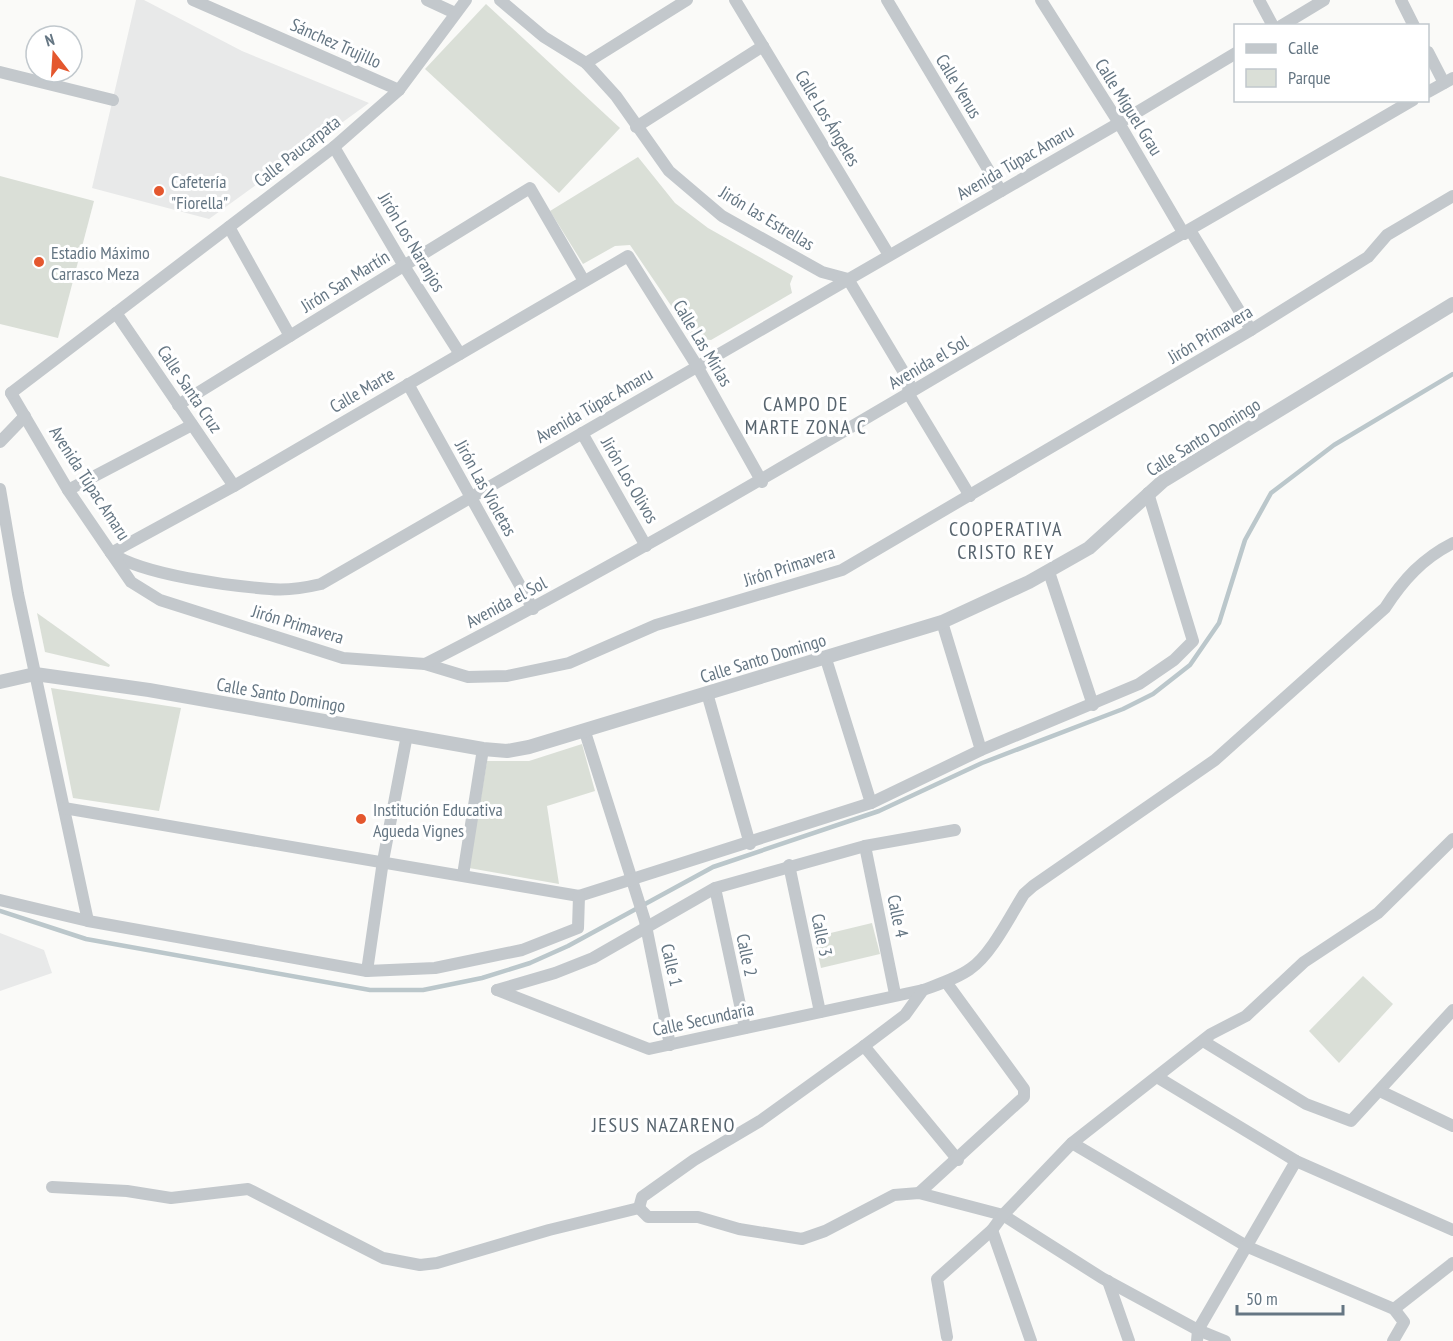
<svg xmlns="http://www.w3.org/2000/svg" width="1453" height="1341" viewBox="0 0 1453 1341" font-family="'PT Sans Narrow',sans-serif">
<style>
.built{fill:#e8e9e9}
.green{fill:#dadfd7}
.lines{fill:none;stroke-linecap:round;stroke-linejoin:round}
.stream{stroke:#bbc7cb;stroke-width:4.5}
.minor{stroke:#c3c8cc;stroke-width:12}
.tertiary{stroke:#c3c8cc;stroke-width:14}
.poi-dot{fill:#e4572e;stroke:#fff;stroke-width:2}
.labels{text-anchor:middle;dominant-baseline:central;stroke-width:6;stroke-linejoin:round;paint-order:stroke}
.street-label{font-size:18px;fill:#657683;stroke:#fff}
.poi-label{font-size:18px;fill:#657683;stroke:#fff;text-anchor:start}
.neighbourhood-label{font-size:20px;letter-spacing:1.5px;fill:#57646e;stroke:#fff}
</style>
<rect width="100%" height="100%" fill="#fafaf8"/>
<g class="built">
<path d="M136,0H144L242,51L369,103L209,219L92,188Z"/>
<path d="M0,933L44,950L52,973L0,991Z"/>
</g>
<g class="green">
<path d="M486,4L620,128L559,193L425,69Z"/>
<path d="M638,157L675,203L708,228L793,276L790,284L792,293L711,340L693,338L630,245L615,246L583,264L550,211Z"/>
<path d="M0,176L94,201L58,338L0,324Z"/>
<path d="M37,613L110,665L109,667L45,652Z"/>
<path d="M51,688L181,708L159,811L73,798Z"/>
<path d="M582,744L595,791L547,806L559,884L469,868L487,761H529Z"/>
<path d="M872,923L880,954L821,968L814,937Z"/>
<path d="M1363,976L1393,1004L1339,1063L1309,1031Z"/>
</g>
<g class="lines">
<path class="stream" d="M0,911L86,939L370,990H423L482,978L530,963L568,946L713,867L879,811L982,763L1123,709L1153,694L1190,665L1219,623L1245,540L1271,493L1334,445L1453,374"/>
<g class="minor">
<path d="M193,0L399,90"/>
<path d="M427,0L455,13"/>
<path d="M500,0L544,37L586,63L616,96L669,171L722,216L822,272L848,279L909,381L908,393L970,496"/>
<path d="M735,0L889,255"/>
<path d="M887,0L1001,191"/>
<path d="M1041,0L1119,123L1184,234"/>
<path d="M1259,0L1273,26"/>
<path d="M1401,0L1414,26"/>
<path d="M1281,26L1324,0"/>
<path d="M1428,52L1444,83"/>
<path d="M586,63L687,0"/>
<path d="M0,72L113,100"/>
<path d="M1428,92L1453,78"/>
<path d="M636,127L763,46"/>
<path d="M334,147L404,266L460,354"/>
<path d="M229,227L290,336"/>
<path d="M1190,230L1251,330"/>
<path d="M116,313L234,486"/>
<path d="M408,384L533,609"/>
<path d="M11,393L68,490L111,553C143,575 230,586 270,589C288,591 304,588 321,584L1119,123L1236,53"/>
<path d="M11,393L334,147L399,90L466,0"/>
<path d="M178,405L530,188L584,281"/>
<path d="M582,433L646,546"/>
<path d="M0,442L25,416"/>
<path d="M0,489L18,594L88,921"/>
<path d="M68,490L192,425"/>
<path d="M111,553L131,582L160,600L343,658L425,664L468,677L507,676L569,663L656,625L842,570L1251,330L1368,257L1387,235L1453,196"/>
<path d="M111,553L234,486L628,256L697,366L762,482"/>
<path d="M1049,572L1093,705"/>
<path d="M942,622L981,750"/>
<path d="M826,659L871,803"/>
<path d="M425,664C590,580 749,487 909,393C1076,294 1245,198 1413,100"/>
<path d="M707,693L750,844"/>
<path d="M585,732L645,921L670,1045"/>
<path d="M64,808L579,896L871,803L981,750L1139,684L1174,660L1193,641L1148,493"/>
<path d="M865,846L895,994"/>
<path d="M789,865L820,1012"/>
<path d="M463,875L483,749"/>
<path d="M715,888L745,1028"/>
<path d="M0,900L88,921L367,971L435,968L522,950L578,928L579,896"/>
<path d="M367,971L383,861L407,735"/>
<path d="M497,990L649,1049L923,990C939,984 956,979 970,969C991,955 1010,916 1024,894L1033,886L1215,760L1385,608C1403,580 1423,558 1453,543"/>
<path d="M497,990L555,973L593,958L715,888L865,846L955,830"/>
<path d="M1203,1041L1306,1104L1351,1121L1453,1010"/>
<path d="M864,1046L958,1160"/>
<path d="M1157,1077L1296,1161L1453,1230"/>
<path d="M1380,1091L1453,1126"/>
<path d="M1072,1143L1248,1247L1394,1309L1404,1322L1393,1341"/>
<path d="M52,1187L127,1191L171,1198L248,1189L383,1258L420,1265L437,1263L549,1230L639,1208"/>
<path d="M919,1193L1024,1097V1089L946,982"/>
<path d="M639,1208L648,1217H698L739,1229L802,1239L825,1231L894,1195L919,1193L1003,1215L1102,1278L1198,1330L1225,1341"/>
<path d="M639,1208L642,1197L694,1160L760,1121L864,1046L905,1015L923,990"/>
<path d="M992,1230L1031,1341"/>
<path d="M1108,1281L1129,1341"/>
<path d="M1394,1309L1453,1263"/>
<path d="M947,1337L937,1279L992,1230L1003,1215L1072,1143L1211,1034L1246,1016L1304,962L1378,913L1453,839"/>
<path d="M1197,1341L1198,1330L1296,1161"/>
</g>
<path class="tertiary" d="M0,682L35,674L149,690L483,749L507,751L529,747L942,622L1029,582L1089,548L1163,481L1453,304"/>
</g>
<g class="poi-dot">
<circle cx="159" cy="191" r="6"/>
<circle cx="39" cy="262" r="6"/>
<circle cx="361" cy="819" r="6"/>
</g>
<g class="labels">
<g class="street-label">
<text transform="translate(336 43) rotate(24)">Sánchez Trujillo</text>
<text transform="translate(959 86) rotate(59)">Calle Venus</text>
<text transform="translate(1129 107) rotate(58)">Calle Miguel Grau</text>
<text transform="translate(828 118) rotate(59)">Calle Los Ángeles</text>
<text transform="translate(297 151) rotate(-38)">Calle Paucarpata</text>
<text transform="translate(1015 162) rotate(-30)">Avenida Túpac Amaru</text>
<text transform="translate(767 218) rotate(31)">Jirón las Estrellas</text>
<text transform="translate(412 242) rotate(59)">Jirón Los Naranjos</text>
<text transform="translate(345 281) rotate(-32)">Jirón San Martín</text>
<text transform="translate(1210 334) rotate(-31)">Jirón Primavera</text>
<text transform="translate(703 343) rotate(59)">Calle Las Mirlas</text>
<text transform="translate(928 362) rotate(-30)">Avenida el Sol</text>
<text transform="translate(190 389) rotate(56)">Calle Santa Cruz</text>
<text transform="translate(362 390) rotate(-30)">Calle Marte</text>
<text transform="translate(594 405) rotate(-30)">Avenida Túpac Amaru</text>
<text transform="translate(1203 437) rotate(-32)">Calle Santo Domingo</text>
<text transform="translate(630 480) rotate(60)">Jirón Los Olivos</text>
<text transform="translate(90 483) rotate(57)">Avenida Túpac Amaru</text>
<text transform="translate(486 488) rotate(61)">Jirón Las Violetas</text>
<text transform="translate(789 566) rotate(-18)">Jirón Primavera</text>
<text transform="translate(506 602) rotate(-28)">Avenida el Sol</text>
<text transform="translate(298 624) rotate(17)">Jirón Primavera</text>
<text transform="translate(763 658) rotate(-17)">Calle Santo Domingo</text>
<text transform="translate(281 695) rotate(10)">Calle Santo Domingo</text>
<text transform="translate(898 916) rotate(78)">Calle 4</text>
<text transform="translate(822 935) rotate(78)">Calle 3</text>
<text transform="translate(747 955) rotate(78)">Calle 2</text>
<text transform="translate(672 965) rotate(77)">Calle 1</text>
<text transform="translate(703 1019) rotate(-12)">Calle Secundaria</text>
</g>
<g class="poi-label">
<text x="171" y="181">Cafetería<tspan x="171" dy="21">"Fiorella"</tspan></text>
<text x="51" y="252">Estadio Máximo<tspan x="51" dy="21">Carrasco Meza</tspan></text>
<text x="373" y="809">Institución Educativa<tspan x="373" dy="21">Agueda Vignes</tspan></text>
</g>
<g class="neighbourhood-label">
<text x="806" y="404">CAMPO DE<tspan x="806" dy="23">MARTE ZONA C</tspan></text>
<text x="1006" y="529">COOPERATIVA<tspan x="1006" dy="23">CRISTO REY</tspan></text>
<text x="664" y="1125">JESUS NAZARENO</text>
</g>
</g>
<rect x="1234" y="24" width="195" height="78" fill="#ffffff" stroke="#c1c8cd" stroke-width="1.5"/>
<rect x="1246" y="44" width="30" height="9" fill="#c3c8cc" stroke="#c1c8cd" stroke-width="1.5"/>
<text x="1288" y="54" font-size="18" fill="#657683">Calle</text>
<rect x="1246" y="69" width="30" height="18" fill="#dadfd7" stroke="#c1c8cd" stroke-width="1.5"/>
<text x="1288" y="84" font-size="18" fill="#657683">Parque</text>
<g transform="translate(54 54) rotate(343)"><circle r="28" fill="#ffffff" stroke="#c1c8cd" stroke-width="1.5"/>
<path d="M0-4.5L10 22L0 15L-10 22Z" fill="#e4572e"/>
<text y="-9" font-size="16" font-weight="bold" text-anchor="middle" fill="#657683">N</text>
</g>
<path d="M1237 1305v9h106v-9" fill="none" stroke="#657683" stroke-width="3"/>
<text x="1246" y="1305" font-size="18" fill="#657683" stroke="#ffffff" stroke-width="4.5" paint-order="stroke">50 m</text>
</svg>
